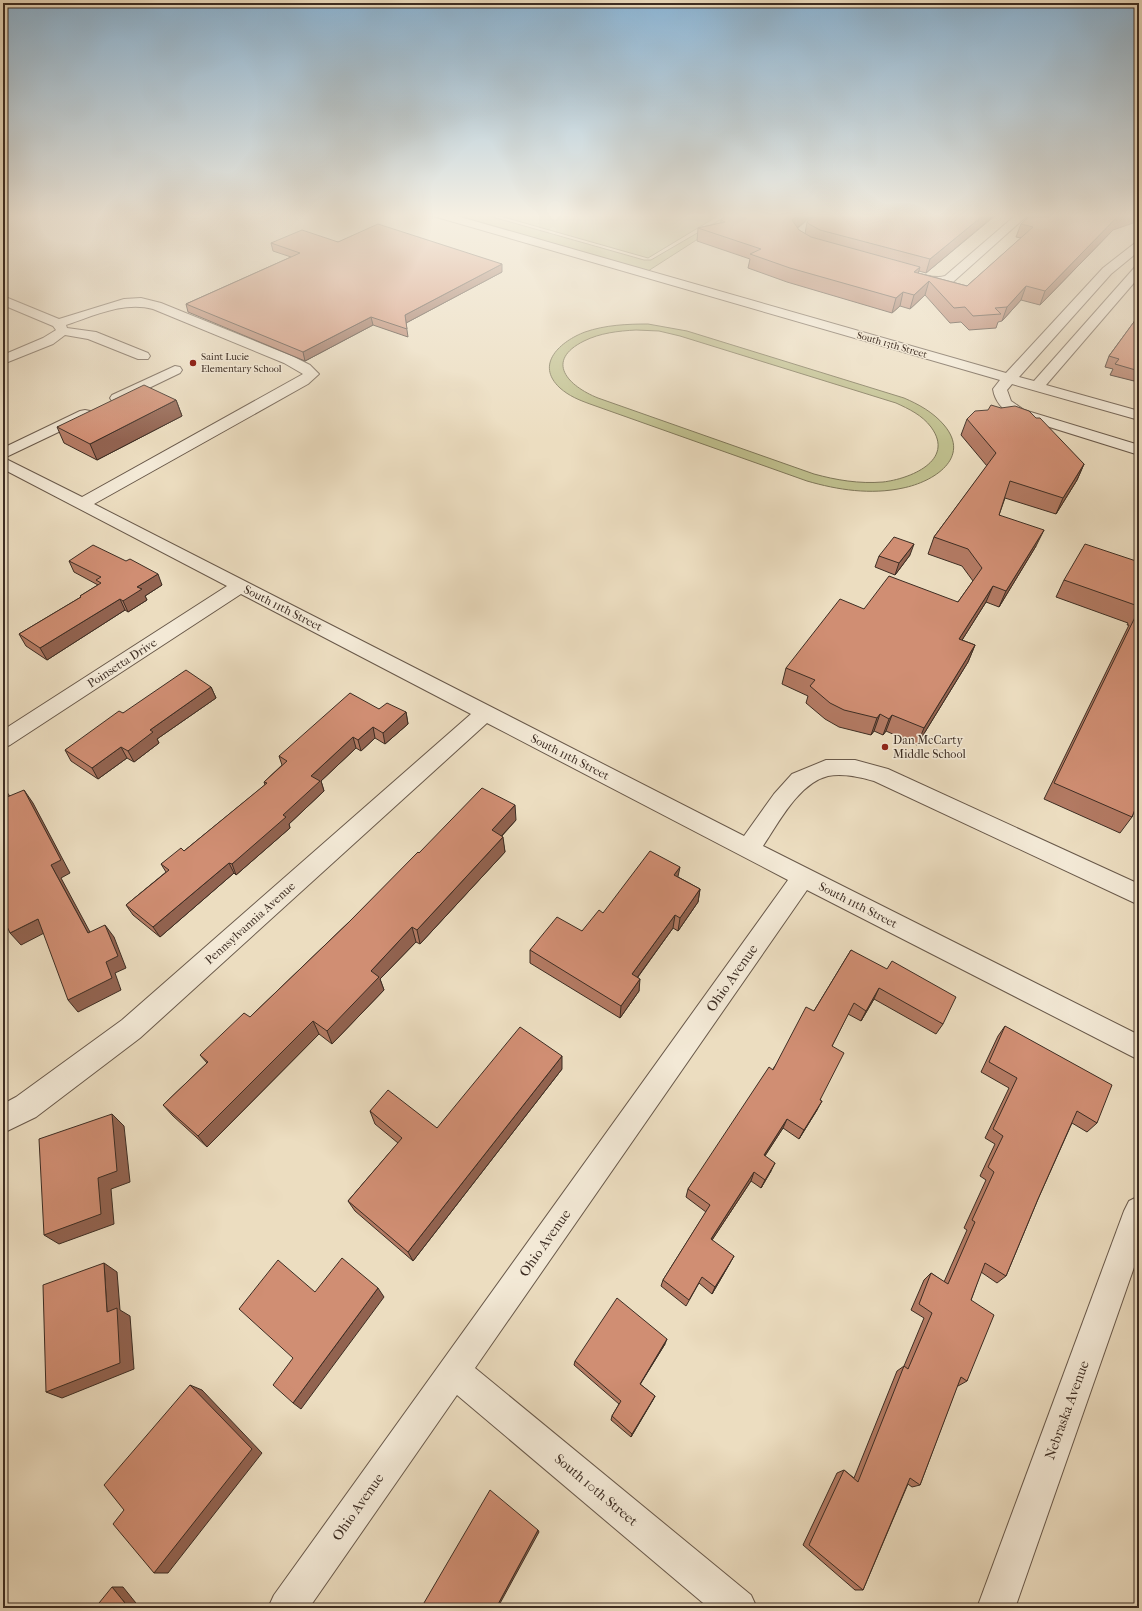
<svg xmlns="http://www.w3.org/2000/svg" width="1142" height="1611" viewBox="0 0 1142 1611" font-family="'IM FELL French Canon',serif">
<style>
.green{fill:#bfbf8d;stroke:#7e7658;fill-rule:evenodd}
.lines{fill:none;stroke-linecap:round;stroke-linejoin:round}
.minor-casing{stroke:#69594a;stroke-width:2}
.minor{fill:#f3e9d6;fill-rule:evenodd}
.wall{fill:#b37a63;stroke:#3d2d23}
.shaded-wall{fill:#926350;stroke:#3d2d23}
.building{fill:#d08e73;stroke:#3d2d23}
.poi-dot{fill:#8f2418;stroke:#f3e9d6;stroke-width:1.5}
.labels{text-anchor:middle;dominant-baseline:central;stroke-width:3;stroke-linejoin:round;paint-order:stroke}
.far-street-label{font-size:10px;fill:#3d2d23;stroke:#f3e9d6}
.far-poi-label{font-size:10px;fill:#3d2d23;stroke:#f3e9d6;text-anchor:start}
.street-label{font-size:12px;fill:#3d2d23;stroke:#f3e9d6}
.poi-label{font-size:12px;fill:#3d2d23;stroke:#f3e9d6;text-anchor:start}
.near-street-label{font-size:14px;fill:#3d2d23;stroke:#f3e9d6}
</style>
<rect width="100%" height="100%" fill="#ecddc0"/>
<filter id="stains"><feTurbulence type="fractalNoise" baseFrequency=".005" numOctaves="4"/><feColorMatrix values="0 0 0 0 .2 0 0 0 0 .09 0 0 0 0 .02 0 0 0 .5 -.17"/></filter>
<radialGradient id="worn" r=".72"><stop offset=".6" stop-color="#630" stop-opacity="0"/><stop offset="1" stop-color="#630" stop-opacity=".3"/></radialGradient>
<g class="green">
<path d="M448,214H482L644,260H651L730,214H737L648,271Z"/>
<path d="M493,214H721L648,258Z"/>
<path d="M648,324L687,331L904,398C918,404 933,412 944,425C972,458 933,482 903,488C871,495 838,490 807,481L590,404C579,400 569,396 560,388C534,364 561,341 585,332C605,325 627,324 648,324ZM636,330L659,331L680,336L896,403C909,409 922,415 931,427C956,461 909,479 883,482C859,484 836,480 814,474L598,398C568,386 544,361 584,341C600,333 618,331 636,330Z"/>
</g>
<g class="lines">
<defs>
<g id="minor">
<path d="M432,214H450L1006,373L1103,268L1135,243L1139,242V251L1111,274L1019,377L1034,381L1135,267L1139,266V277L1046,385L1139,411V420L1012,384L1007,390L1011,401L1024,410L1139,445V455L1014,416C1003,410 995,402 993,389L1000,380L433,216Z"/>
<path d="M816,214H828L803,235C808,241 817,242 822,248L820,250C808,253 797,243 791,234Z"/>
<path d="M1017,214H1029L953,282L938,286L912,280L910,277L912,274C923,272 933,280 945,276Z"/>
<path d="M3,296L59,319L124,299L141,298L161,303L294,357L310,365L319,374L308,384L94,504L744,836L774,794L792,774L826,760H855L888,769L1139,884V905L874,781C860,777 843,773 828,776C799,783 779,822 763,846L1139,1035V1060L807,890L475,1368L751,1595L757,1608H709L457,1395L309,1608H268L274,1595L788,880L487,723L140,1038L36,1117L3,1133V1104L16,1097L122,1020L471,714L241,594L10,745L3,748V730L227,586L3,469V448L80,411L85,410L90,411L92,414L90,417L4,458L82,497L303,374L284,363L153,309C124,301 93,316 66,325L67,328L96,332L148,353L150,356L148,359H138L88,339L65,335L53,344L3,364V355L43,338L56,330L53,326L3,305Z"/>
<path d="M175,366L180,367L182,370L180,373L122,401L117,402L112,401L110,398L112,395Z"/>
<path d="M1139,1196V1253L1015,1608H977L1124,1211L1129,1201Z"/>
</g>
</defs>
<use href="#minor" class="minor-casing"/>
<use href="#minor" class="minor"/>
</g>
<g class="wall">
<path d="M728,214H813L797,228L799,230L805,234L807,222L996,215L926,273L919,271L918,273L967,286L1021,238L1016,237L1021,224L1113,230L1040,305L1021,300L1002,321L998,322L996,328L969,330L961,322L950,323L925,295L910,309L900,306L892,313L787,282L748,268L750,259L697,241L698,228L721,223V220Z"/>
<path d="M338,242L502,272L406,323L408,337L373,325L305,361L188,312L186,304L291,257L273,251L271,243Z"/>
<path d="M1139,315V376H1138L1134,381L1110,375L1113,369L1105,367L1109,356Z"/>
<path d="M176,400L182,416L97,460L64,443L57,427Z"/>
<path d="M1036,418L1084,464L1077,480L1056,514L1005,498L999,515L1036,546L999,607L986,602L962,640L975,645L968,662L917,745L886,731L883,735L874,731L871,735L839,727L825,719L806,703L808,696L782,684L786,668L864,609L958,602L973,581L962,566L928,554L934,537L987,466L961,435L967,419Z"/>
<path d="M910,555L895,575L875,567L879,556Z"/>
<path d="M69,561L162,585L145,596L147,600L128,612L125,610L47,660L26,646L19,634L81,597L80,596L98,585L74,572Z"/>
<path d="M1139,562V799L1132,817L1120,833L1044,799L1129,625H1127L1128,623L1056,597L1064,580Z"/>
<path d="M211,687L216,698L157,739L159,743L134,762L127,758L98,779L71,761L65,750L123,713Z"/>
<path d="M379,709L406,712L408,724L385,744L375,738L361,751L356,748L321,781L324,791L289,824L290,828L236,875L234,873L160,937L133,915L126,905L166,872L161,864L184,851L265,785L264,782L282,765L279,756Z"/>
<path d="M516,820L502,836L505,852L420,944L416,942L380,979L384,990L332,1044L319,1034L207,1147L173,1116L163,1105L207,1063L200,1055L250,1017L349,922L419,853Z"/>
<path d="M678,877L700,889L698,902L678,931L673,928L638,977L639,991L620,1018L530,963V950L582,931Z"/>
<path d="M851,950L943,1024L936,1034L874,999L861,1021L848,1014L832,1046L820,1100L817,1110L799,1139L783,1128L765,1156L771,1171L761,1188L751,1181L712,1240L730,1263L712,1294L699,1283L686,1306L661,1286L663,1280L706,1212L686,1197L688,1189L814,1011Z"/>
<path d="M1005,1026L1097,1123L1087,1132L1072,1123L1038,1199L1006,1276L997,1283L981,1272L971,1300L967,1381L958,1386H957L920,1485L912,1487L908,1484L863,1590H855L803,1545L837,1473L844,1470L854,1478L897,1371L904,1366L924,1318L911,1310L924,1280L931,1273L944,1282L967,1230L964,1228L986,1180L980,1176L995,1144L985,1138L1009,1088L981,1072L998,1036Z"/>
<path d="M562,1069L413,1261L355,1211L348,1201L398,1143L375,1124L370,1111L437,1128Z"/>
<path d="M665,1344L640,1384L655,1396L631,1437L611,1420L612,1416L619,1404L574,1365L575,1361Z"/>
</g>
<g class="shaded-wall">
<path d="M799,214H813L790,234L792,220Z"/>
<path d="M985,214H996L926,273L930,259Z"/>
<path d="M1124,214H1139V221L1113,230L1040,305L1045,291L1118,216Z"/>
<path d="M502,264V272L406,323L405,315Z"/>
<path d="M920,267L916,281L914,272Z"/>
<path d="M929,281L925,295L910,309L914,295Z"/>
<path d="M1026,286L1021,300L1002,321L1007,307Z"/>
<path d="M903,292L900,306L892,313L896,298Z"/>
<path d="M371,317L373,325L305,361L303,352Z"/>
<path d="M1139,370V373L1138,376L1134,381Z"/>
<path d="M176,400L182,416L97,460L90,444Z"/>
<path d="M1084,464L1077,480L1056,514L1063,498Z"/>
<path d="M1044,530L1036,546L999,607L1006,591Z"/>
<path d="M914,544L910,555L895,575L899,563Z"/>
<path d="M158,574L162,585L145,596L147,600L128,612L123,601L137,587Z"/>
<path d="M993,586L986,602L952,656L959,639Z"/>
<path d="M120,599L125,610L47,660L40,648Z"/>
<path d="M975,645L968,662L917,745L924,728Z"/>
<path d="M211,687L216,698L157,739L159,743L134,762L128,751L150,730Z"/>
<path d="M406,712L408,724L385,744L383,733Z"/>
<path d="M880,714L874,731L871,735L877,718Z"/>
<path d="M892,715L886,731L883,735L889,719Z"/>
<path d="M373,727L375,738L361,751L358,740Z"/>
<path d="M353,737L356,748L321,781L324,791L289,824L290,828L236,875L232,864L283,815L311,776Z"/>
<path d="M121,747L127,758L98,779L92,768Z"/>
<path d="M3,787L9,795L17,811L7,797L3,789Z"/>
<path d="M24,790L33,803L70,873L61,878L97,945L88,933L51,865Z"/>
<path d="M515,805L516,820L493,845L492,830Z"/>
<path d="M503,837L505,852L420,944L417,930Z"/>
<path d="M229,863L234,873L160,937L153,927Z"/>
<path d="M680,867L677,881L674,875Z"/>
<path d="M700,889L698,902L678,931L680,918Z"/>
<path d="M675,915L673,928L631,986L632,974Z"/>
<path d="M38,919L48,931L21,945L10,933Z"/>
<path d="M105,925L114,937L126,968L115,973L121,990L78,1012L68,1000L106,962Z"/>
<path d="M412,927L416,942L380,979L384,990L332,1044L327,1031L371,971Z"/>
<path d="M640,979L639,991L620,1018L621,1006Z"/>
<path d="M879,988L874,999L861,1021L866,1011Z"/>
<path d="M313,1021L319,1034L207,1147L198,1136Z"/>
<path d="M562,1056V1069L413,1261L408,1252Z"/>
<path d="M822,1101L817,1110L799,1139L804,1130Z"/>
<path d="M112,1114L124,1126L130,1182L111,1189L114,1224L59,1244L44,1235L98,1178Z"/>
<path d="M787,1119L783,1128L760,1163L764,1155Z"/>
<path d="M775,1163L771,1171L761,1188L765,1180Z"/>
<path d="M754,1172L751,1181L708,1246L711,1239Z"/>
<path d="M734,1256L730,1263L712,1294L715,1287Z"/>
<path d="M104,1263L117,1272L120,1310L130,1316L134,1369L62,1398L46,1392L107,1312Z"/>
<path d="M378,1288L384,1297L301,1409L293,1403Z"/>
<path d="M667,1339L665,1344L638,1388L640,1384Z"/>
<path d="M190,1385L202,1390L262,1453L168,1573H154Z"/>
<path d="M655,1396L653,1400L631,1437L632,1434Z"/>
<path d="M538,1530L539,1532L498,1607L499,1608H496Z"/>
<path d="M112,1587H123L140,1608H129Z"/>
</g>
<g class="building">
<path d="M728,214H799L792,220L799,230L811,237L920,267L914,272L967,286L1033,227L1021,224L1031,214H1124L1118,216L1045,291L1026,286L1007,307L995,308L1001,314L973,316L965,307L954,308L929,281L914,295L903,292L896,298L790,268L750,254L761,249L698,228L725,222L721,220Z"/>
<path d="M817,214H985L930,259L820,230L809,224L807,222Z"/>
<path d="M378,224L502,264L405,315L407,329L371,317L303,352L186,304L300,253L271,243L302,230L338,242Z"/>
<path d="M1139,315V371L1115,364L1119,359L1109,356Z"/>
<path d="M144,385L176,400L90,444L57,427Z"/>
<path d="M991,405L1001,408L1015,406L1029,411L1036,418H1040L1084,464L1063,498L1010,481L999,515L1044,530L1006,591L993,586L959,639L975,645L924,728L892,715L889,719L880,714L877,718L844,710L830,703L810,686L815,680L786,668L840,599L864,609L889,576L958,602L982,568L968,549L934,537L996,453L967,419L975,411L988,410Z"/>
<path d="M894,537L914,544L899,563L879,556Z"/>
<path d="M1085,544L1139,562V799L1132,817L1054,783L1139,609L1137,608L1138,606L1064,580Z"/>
<path d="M93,545L126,561L130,559L158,574L137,587L142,589L123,601L120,599L40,648L19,634L81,597L80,596L101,583L96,580L101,577L69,561Z"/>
<path d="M186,670L211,687L150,730L153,732L128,751L121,747L92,768L65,750L119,711L123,713Z"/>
<path d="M350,693L379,709L387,703L406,712L383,733L373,727L358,740L353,737L311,776L320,781L283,815L286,817L232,864L229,863L153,927L126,905L169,870L161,864L181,848L184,851L267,783L264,782L287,761L279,756Z"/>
<path d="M482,788L515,805L492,830L503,837L417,930L412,927L371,971L379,977L327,1031L313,1021L198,1136L163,1105L208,1062L200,1055L244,1013L250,1017L349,922L418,852L419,853Z"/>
<path d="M3,789L7,797L24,790L61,860L51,865L88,933L105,925L118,956L106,962L112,978L68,1000L38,919L10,933L3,918Z"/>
<path d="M650,851L680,867L674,875L700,889L680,918L675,915L632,974L640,979L621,1006L530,950L557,917L582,931L599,910L603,913Z"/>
<path d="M851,950L887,969L892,961L956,997L943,1024L879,988L866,1011L854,1003L832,1046L844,1053L820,1100L822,1101L804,1130L787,1119L764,1155L775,1163L765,1180L754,1172L711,1239L734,1256L715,1287L702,1277L689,1300L663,1280L710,1205L688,1189L769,1067L773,1070L806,1007L814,1011Z"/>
<path d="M1005,1026L1112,1085L1097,1123L1077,1111L1038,1199L1006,1276L985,1263L971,1300L994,1315L967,1381L961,1377L920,1485L910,1478L863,1590L809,1545L844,1470L858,1482L904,1366L908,1369L932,1313L919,1304L931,1273L948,1284L975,1222L972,1220L994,1172L988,1167L1003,1136L993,1129L1017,1078L989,1062Z"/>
<path d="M520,1027L562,1056L408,1252L348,1201L402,1138L370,1111L388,1090L437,1128Z"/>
<path d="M112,1114L117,1171L98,1178L101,1214L44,1235L39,1139Z"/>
<path d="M342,1258L378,1288L293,1403L273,1385L293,1358L239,1309L278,1260L315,1292Z"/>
<path d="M104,1263L107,1312L117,1308L120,1363L46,1392L43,1285Z"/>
<path d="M617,1298L667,1339L640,1384L655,1396L632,1434L612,1416L621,1401L575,1361Z"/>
<path d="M190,1385L252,1449L154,1573L113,1524L124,1510L104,1485Z"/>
<path d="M490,1490L538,1530L496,1608H421Z"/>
<path d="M112,1587L129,1608H95Z"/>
</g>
<linearGradient id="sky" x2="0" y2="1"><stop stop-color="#8bb6d7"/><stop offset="0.49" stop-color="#f6f0e3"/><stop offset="1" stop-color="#f6f0e3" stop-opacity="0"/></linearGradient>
<rect width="1142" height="440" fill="url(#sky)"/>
<g class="poi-dot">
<circle cx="193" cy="363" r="4"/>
<circle cx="885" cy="747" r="4"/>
</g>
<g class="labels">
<g class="far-street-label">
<text transform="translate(892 345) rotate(16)">South 13th Street</text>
</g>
<g class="far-poi-label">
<text x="201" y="357">Saint Lucie<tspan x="201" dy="12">Elementary School</tspan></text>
</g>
<g class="street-label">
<text transform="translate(283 608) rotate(27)">South 11th Street</text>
<text transform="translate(122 663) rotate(-33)">Poinsetta Drive</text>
<text transform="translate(570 757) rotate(27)">South 11th Street</text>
<text transform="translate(858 905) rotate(27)">South 11th Street</text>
<text transform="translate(250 923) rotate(-42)">Pennsylvannia Avenue</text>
</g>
<g class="poi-label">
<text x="893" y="740">Dan McCarty<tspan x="893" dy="14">Middle School</tspan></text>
</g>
<g class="near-street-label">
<text transform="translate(732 978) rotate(-55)">Ohio Avenue</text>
<text transform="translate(545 1243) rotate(-55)">Ohio Avenue</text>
<text transform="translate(1067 1410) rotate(-70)">Nebraska Avenue</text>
<text transform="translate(596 1490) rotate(40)">South 10th Street</text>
<text transform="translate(358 1507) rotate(-55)">Ohio Avenue</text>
</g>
</g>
<rect width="1142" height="1611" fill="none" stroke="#ecddc0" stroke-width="16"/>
<rect x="4" y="4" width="1134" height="1603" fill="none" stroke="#3d2d23" stroke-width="2"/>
<rect x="8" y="8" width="1126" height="1595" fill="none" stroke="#3d2d23"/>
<rect width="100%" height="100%" filter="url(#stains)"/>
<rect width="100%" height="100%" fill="url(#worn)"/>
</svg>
